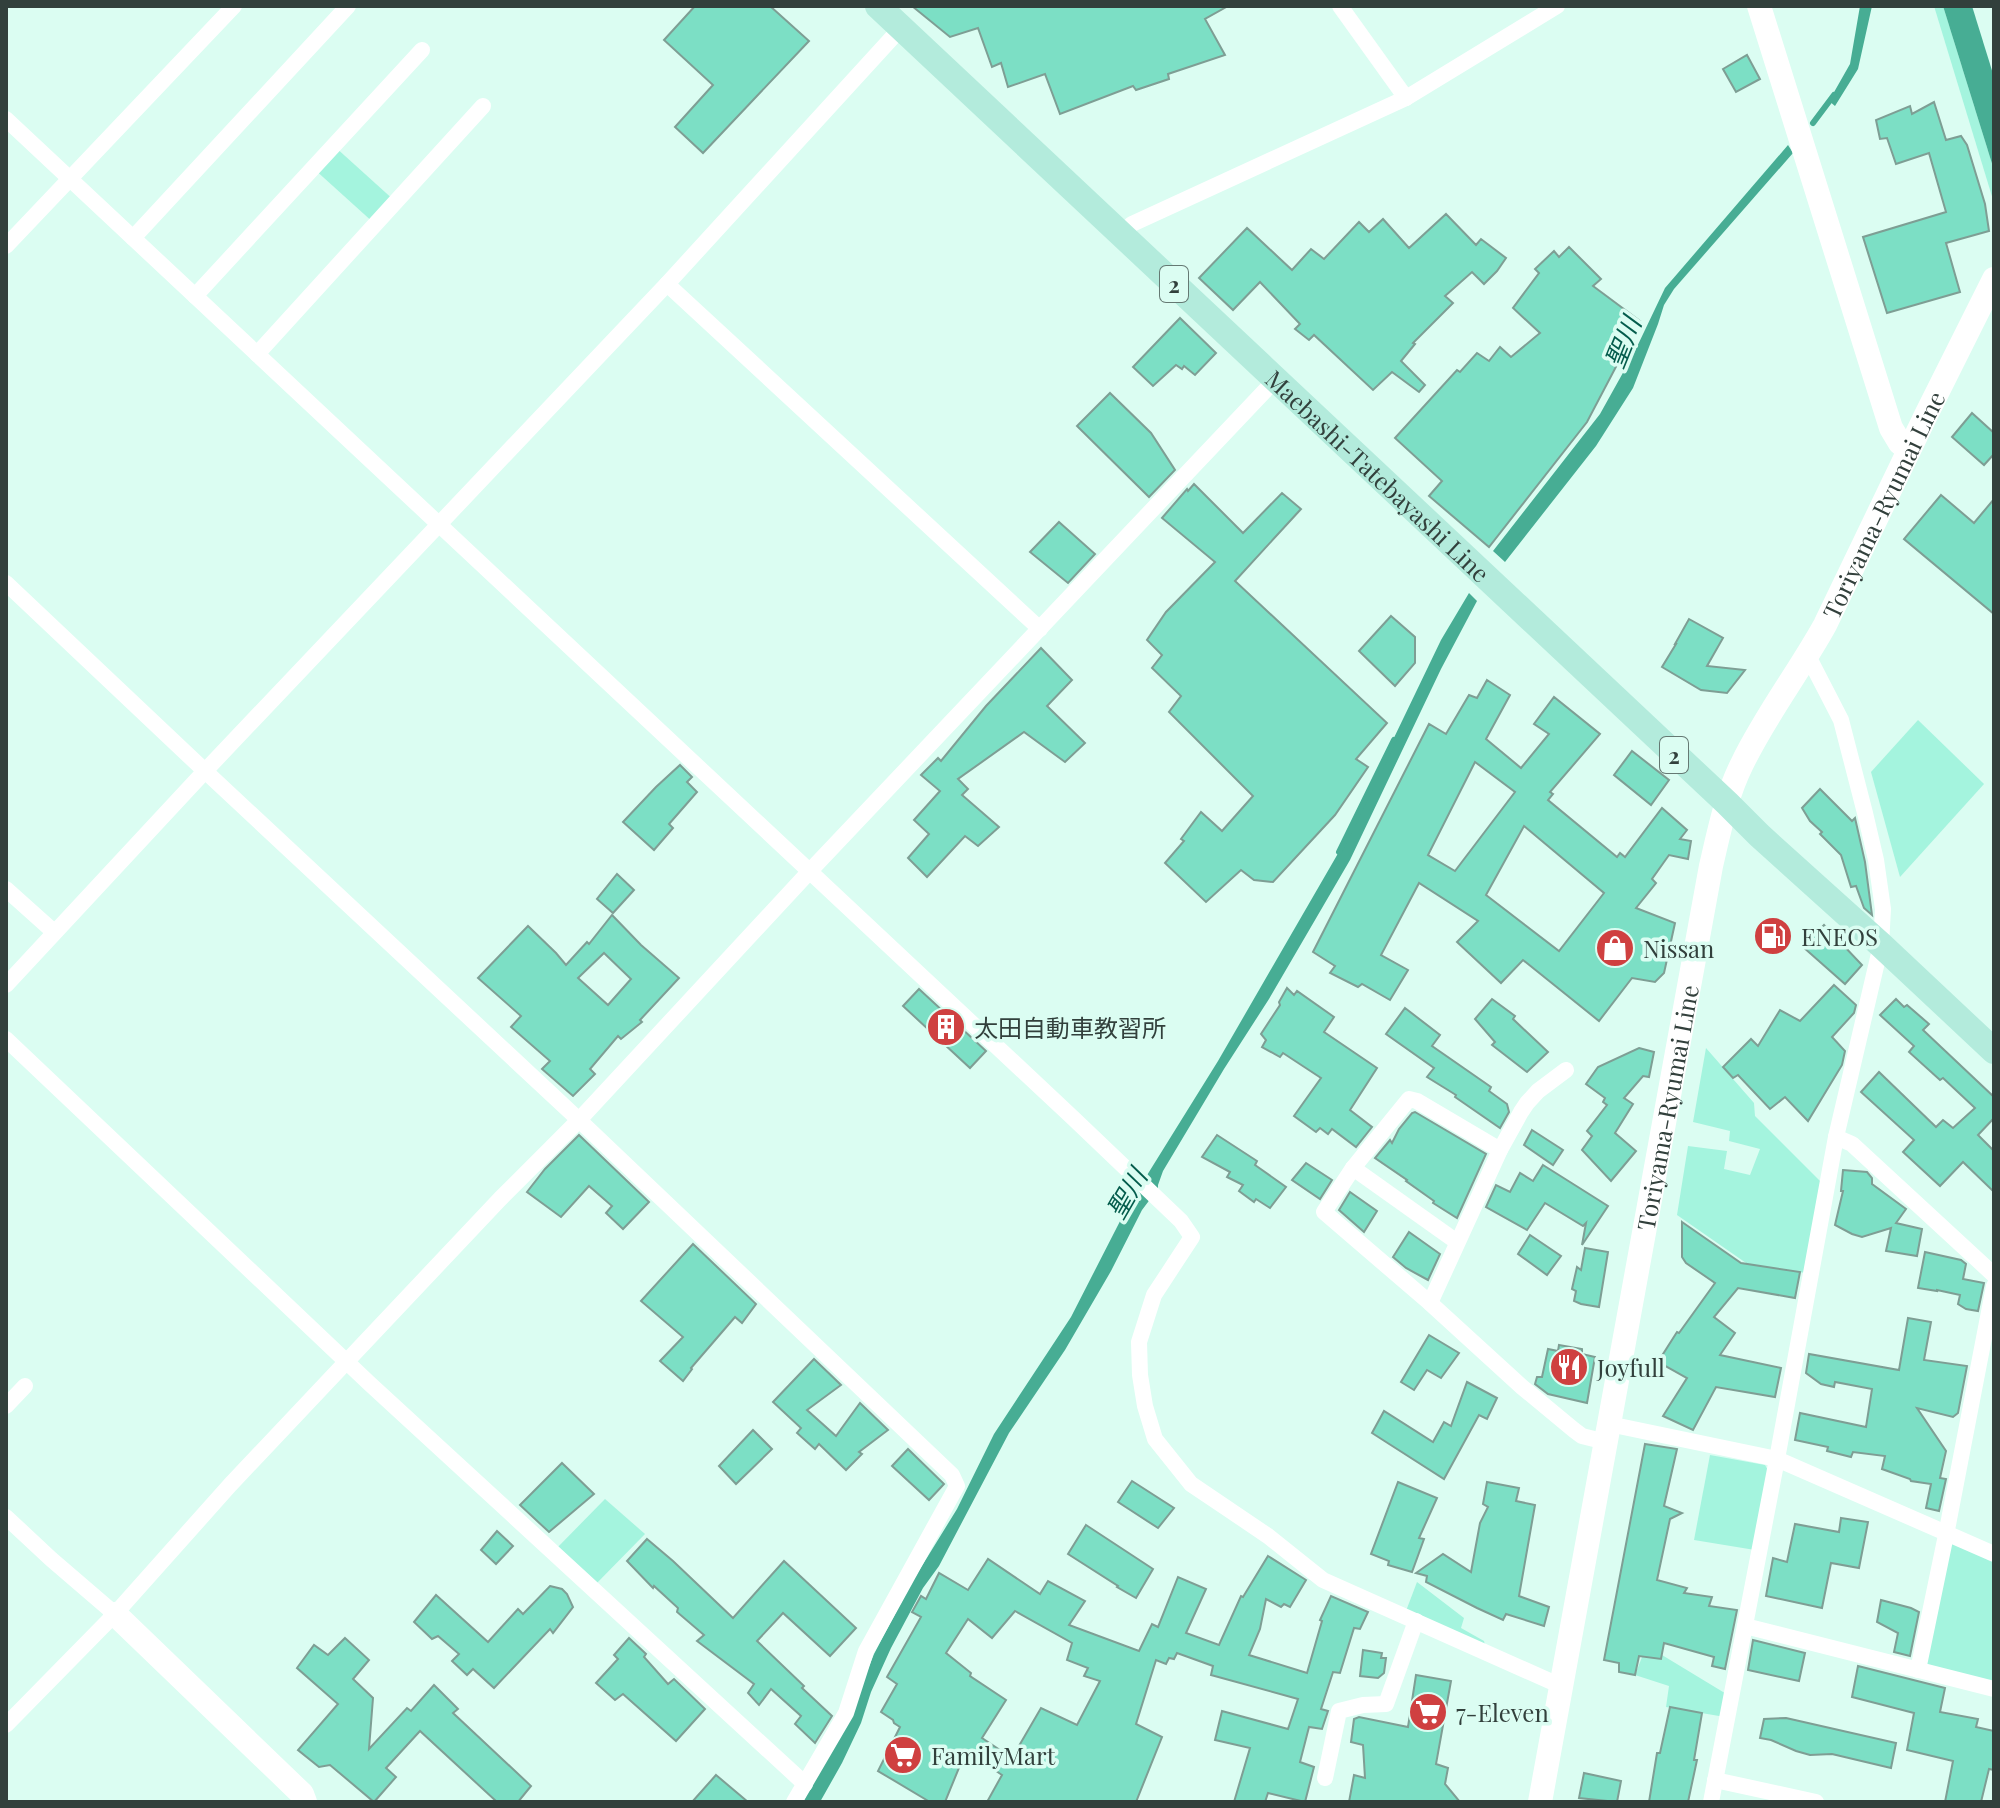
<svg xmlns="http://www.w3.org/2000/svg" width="2000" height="1808" viewBox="0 0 2000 1808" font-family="'Playfair Display','Noto Sans JP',serif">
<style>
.green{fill:#a4f4de}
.water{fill:#47ad94}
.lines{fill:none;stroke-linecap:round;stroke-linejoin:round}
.stream{stroke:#47ad94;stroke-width:6}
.building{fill:#7cdfc5;stroke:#7e9e94;stroke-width:2;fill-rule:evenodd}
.street{stroke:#fff;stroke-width:16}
.secondary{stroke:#fff;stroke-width:24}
.primary{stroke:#b3ebdc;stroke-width:26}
.labels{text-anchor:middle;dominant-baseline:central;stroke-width:7;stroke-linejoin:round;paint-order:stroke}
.shield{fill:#dbfdf2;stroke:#657973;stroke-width:2}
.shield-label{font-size:22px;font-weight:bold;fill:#32403c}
.street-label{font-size:24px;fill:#32403c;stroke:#dbfdf2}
.poi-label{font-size:24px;fill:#32403c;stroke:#dbfdf2;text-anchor:start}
.water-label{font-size:26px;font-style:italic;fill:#045c4c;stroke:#dbfdf2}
</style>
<rect width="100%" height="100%" fill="#dbfdf2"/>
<g class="green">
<path d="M1934,6H1943L1994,170V203Z"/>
<path d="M334,146L396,202L375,224L313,168Z"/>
<path d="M1918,720L1984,784L1900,877L1871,772Z"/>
<path d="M1706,1048L1754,1103L1755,1116L1822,1183L1806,1273L1749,1265L1677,1215L1688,1146L1727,1151L1724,1169L1750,1175L1760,1149L1729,1141L1730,1131L1693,1122Z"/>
<path d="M1710,1455L1765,1465L1769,1472L1755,1550L1694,1540Z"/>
<path d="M605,1499L645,1534L594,1586L555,1550Z"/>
<path d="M1946,1535L1994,1554V1685L1919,1662Z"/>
<path d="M1417,1582L1464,1618L1461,1628L1484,1641L1485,1645L1406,1611Z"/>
<path d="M1662,1655L1728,1695L1725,1717L1666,1707L1669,1686L1635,1675L1642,1657L1661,1659Z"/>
</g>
<g class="water">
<path d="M1860,6H1872L1858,69L1835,106L1829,101L1850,64Z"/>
<path d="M1943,6H1972L1994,77V170Z"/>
<path d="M1788,145L1793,153L1674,289L1664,305L1658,324L1633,388L1596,446L1505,562L1493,551L1600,414L1634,353L1665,288Z"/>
<path d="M1469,593L1477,601L1441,669L1350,860L1269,999L1224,1069L1163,1171L1158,1185V1191L1144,1180L1218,1061L1340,850L1441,640Z"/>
<path d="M1137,1188L1151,1198L1142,1210L1111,1271L1065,1350L1009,1433L939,1566L923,1588L891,1648L871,1692L861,1723L842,1763L820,1802H803L862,1684L874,1654L912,1582L957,1509L994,1434L1071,1317Z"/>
</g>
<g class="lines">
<g class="stream">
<path d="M1813,123L1834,95"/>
<path d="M1339,852L1394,740"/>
</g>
</g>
<g class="building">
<path d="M695,6H770L809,41L703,153L675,127L713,85L664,40Z"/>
<path d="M912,6H1228L1205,19L1225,55L1168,74L1169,79L1136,90L1133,86L1060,114L1045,74L1008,87L1001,63L992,67L978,28L950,37Z"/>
<path d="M1747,55L1760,79L1736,92L1723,69Z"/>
<path d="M1934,102L1946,140L1961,136L1967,145L1985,204L1989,231L1946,243L1960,292L1887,313L1863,237L1946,212L1929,153L1896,164L1887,138L1880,139L1876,120L1910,106L1912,114Z"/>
<path d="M1446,214L1476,245L1481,239L1506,258L1497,271L1484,284L1472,272L1445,296L1453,303L1413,343L1415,344L1401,361L1425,385L1419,392L1392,372L1373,390L1314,335L1309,340L1295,329L1300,324L1260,282L1233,310L1199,278L1247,228L1292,270L1311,249L1324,259L1359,222L1369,232L1383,219L1409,248Z"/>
<path d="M1569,247L1601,279L1593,286L1640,321L1587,422L1489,547L1429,496L1442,481L1395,438L1457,370L1460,372L1477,353L1489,361L1500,347L1511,357L1540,333L1513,308L1539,273L1535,269L1554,251L1559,257Z"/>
<path d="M1180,318L1216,353L1195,375L1184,366L1182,369L1176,365L1153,386L1133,367Z"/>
<path d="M1110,393L1151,433L1175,470L1149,497L1077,426Z"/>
<path d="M1972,413L1994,433V454L1984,465L1952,437Z"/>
<path d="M1194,484L1243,533L1282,493L1301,509L1235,581L1387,723L1356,759L1368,767L1335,815L1273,882L1254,880L1241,870L1206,902L1165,863L1184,841L1181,839L1201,812L1222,831L1253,796L1169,712L1181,696L1152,668L1162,655L1147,640L1166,612L1215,562L1162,518L1187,489L1188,491Z"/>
<path d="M1941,495L1974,523L1994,499V614L1904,539Z"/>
<path d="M1059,522L1095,554L1068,583L1030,552Z"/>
<path d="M1391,616L1415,637V663L1395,686L1359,651Z"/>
<path d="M1689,619L1723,638L1707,666L1745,670L1727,693L1701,690L1662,667L1676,644H1675Z"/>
<path d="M1041,648L1072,680L1047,706L1085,743L1065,762L1024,732L958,779L968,789L962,795L999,827L978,846L965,836L927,877L908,858L929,834L914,820L940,791L921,775L938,758L941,761L986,706Z"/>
<path d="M1487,680L1510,695L1486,739L1521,768L1549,734L1534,724L1554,697L1600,734L1550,792L1553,794L1548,800L1617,857L1620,853L1625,857L1662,808L1687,830L1680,839L1691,841L1688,859L1669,855L1652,879L1656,883L1636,908L1675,923L1664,973L1655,982L1632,978L1599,1021L1523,960L1501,983L1457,942L1478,921L1419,883L1381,955L1408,970L1390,1000L1362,984L1358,987L1330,973L1335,966L1313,952L1429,724L1446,734L1469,695L1477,698ZM1475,762L1515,792L1455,871L1428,855ZM1524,826L1604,893L1559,951L1486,895Z"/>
<path d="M1632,751L1669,780L1651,805L1614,775Z"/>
<path d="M680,765L692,777L687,782L697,792L669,824L673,828L654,850L623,822L656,787Z"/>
<path d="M1820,789L1852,821L1855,818L1865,862L1872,915L1864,908L1856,886L1851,887L1841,855L1820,834L1822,832L1810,821L1802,808Z"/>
<path d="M617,874L634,890L613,913L597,899Z"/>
<path d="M612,915L641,945L679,978L640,1020L642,1022L621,1039L618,1036L590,1069L595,1074L573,1096L542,1069L550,1061L511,1027L521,1016L478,978L528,926L556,953L566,965L587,942L589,944ZM604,953L631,979L608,1005L578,978Z"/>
<path d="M1824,925L1862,965L1845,984L1803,947Z"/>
<path d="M1834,985L1856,1005L1854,1013L1832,1037L1845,1051L1842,1065L1808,1121L1785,1097L1770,1109L1738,1075L1733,1078L1723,1067L1751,1039L1758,1046L1780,1010L1800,1021Z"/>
<path d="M1287,988L1294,995L1297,991L1334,1017L1324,1032L1377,1068L1350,1110L1372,1127L1356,1147L1332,1129L1328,1134L1320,1128L1316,1132L1294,1116L1321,1078L1283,1053L1280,1057L1262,1047L1266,1040L1261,1034L1280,1005L1279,1002Z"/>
<path d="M919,989L986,1051L970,1068L903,1006Z"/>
<path d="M1492,999L1515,1016L1513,1019L1548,1052L1527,1072L1492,1045L1495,1042L1475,1019Z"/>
<path d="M1896,999L1904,1007L1907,1005L1929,1024L1923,1030L1994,1097V1118L1978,1135L1994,1151V1192L1963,1162L1940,1186L1903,1152L1914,1140L1861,1092L1879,1072L1936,1127L1943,1120L1953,1128L1975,1108L1943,1078L1940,1080L1909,1052L1914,1046L1880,1015Z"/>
<path d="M1405,1008L1440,1035L1432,1046L1491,1087L1489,1091L1507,1104L1509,1112L1500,1128L1455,1097L1456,1095L1427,1077L1434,1068L1386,1034Z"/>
<path d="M1639,1048L1654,1052L1649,1077L1643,1076L1624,1098L1633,1104L1615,1133L1636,1151L1611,1181L1582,1150L1592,1136L1587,1131L1607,1105L1603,1102L1605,1098L1586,1084L1598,1067Z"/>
<path d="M1415,1112L1486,1154L1457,1218L1433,1203L1434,1201L1406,1181L1407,1180L1375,1158L1390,1140L1392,1143L1399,1129L1412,1113Z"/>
<path d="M1532,1130L1563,1150L1553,1165L1524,1145Z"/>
<path d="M579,1135L649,1202L623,1229L606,1213L612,1206L589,1186L561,1217L527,1192L545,1169Z"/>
<path d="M1217,1135L1257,1161L1255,1165L1286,1187L1270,1208L1256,1199L1254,1202L1239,1191L1243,1185L1227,1177L1230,1172L1202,1157Z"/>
<path d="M1306,1163L1332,1180L1320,1199L1292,1180Z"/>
<path d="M1543,1165L1608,1206L1582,1245L1586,1223L1583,1226L1545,1203L1527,1230L1486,1207L1496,1185L1510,1192L1520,1173L1533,1181Z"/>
<path d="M1843,1170L1867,1172L1872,1178V1184L1906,1209L1896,1223L1922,1229L1917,1256L1886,1251L1891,1228L1862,1237L1852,1234L1835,1225L1843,1191H1841Z"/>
<path d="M1350,1192L1377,1211L1364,1232L1339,1210Z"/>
<path d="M1682,1222L1741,1263L1800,1272L1795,1298L1738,1288L1714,1317L1735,1333L1720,1355L1781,1368L1775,1397L1716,1387L1693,1430L1663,1416L1687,1378L1658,1362L1677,1332L1679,1333L1715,1283L1686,1263L1682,1257Z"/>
<path d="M1409,1232L1440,1254L1428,1280L1406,1268L1393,1257Z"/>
<path d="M1530,1235L1561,1256L1547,1275L1518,1254Z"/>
<path d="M693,1244L756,1304L742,1323L735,1317L691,1368L692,1369L683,1381L660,1361L683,1337L641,1301Z"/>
<path d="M1585,1248L1608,1252L1599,1307L1581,1304L1574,1301L1576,1291L1572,1289L1577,1267L1581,1270Z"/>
<path d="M1925,1252L1961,1260L1966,1264L1963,1279L1984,1283L1978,1311L1966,1309L1958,1304L1960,1295L1937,1290V1291L1918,1288Z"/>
<path d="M1908,1318L1931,1322L1924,1360L1967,1366L1958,1413L1953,1417L1917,1408L1946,1451L1940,1478L1946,1479L1939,1511L1926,1508L1931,1484L1911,1481L1910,1479L1882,1469L1885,1456L1853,1452L1851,1457L1827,1451L1828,1447L1795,1440L1800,1413L1866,1427L1872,1389L1835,1382L1834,1387L1821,1384L1806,1373L1809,1354L1899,1370Z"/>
<path d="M1429,1335L1459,1353L1441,1378L1427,1370L1414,1390L1401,1382Z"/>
<path d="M1559,1345L1582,1349V1354L1595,1357L1587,1403L1548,1394L1535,1384L1537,1377H1542L1548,1349L1558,1351Z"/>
<path d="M814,1359L841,1385L807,1410L836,1436L860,1403L888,1430L859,1452L862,1454L846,1470L819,1444L815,1449L797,1433L801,1428L773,1402Z"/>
<path d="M1467,1382L1497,1398L1487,1419L1479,1415L1444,1479L1372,1433L1384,1411L1433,1442L1444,1422L1451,1426Z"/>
<path d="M753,1430L772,1449L736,1484L719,1466Z"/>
<path d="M1645,1444L1677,1449L1664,1506L1682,1513L1670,1519L1657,1580L1687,1588L1684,1593L1712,1597L1709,1606L1737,1610L1725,1669L1712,1666L1714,1657L1664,1643L1661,1659L1639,1656L1635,1675L1619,1672V1663L1604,1660Z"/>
<path d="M908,1449L944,1484L929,1500L892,1466Z"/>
<path d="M562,1463L594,1494L549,1532L520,1505Z"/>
<path d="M1132,1481L1174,1508L1158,1528L1118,1502Z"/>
<path d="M1398,1482L1437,1498L1419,1538L1424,1539L1412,1572L1388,1565L1389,1561L1371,1554Z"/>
<path d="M1487,1482L1519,1488L1516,1501L1535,1505L1519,1596L1549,1607L1544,1626L1506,1614L1503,1620L1477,1608L1426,1582L1427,1576L1416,1573L1443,1554L1471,1572L1480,1523L1488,1507L1483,1504Z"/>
<path d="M1841,1518L1868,1522L1859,1568L1831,1563L1822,1608L1766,1596L1773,1558L1787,1562L1795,1524L1839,1532Z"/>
<path d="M1086,1525L1153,1569L1136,1598L1117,1587L1118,1586L1068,1554Z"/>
<path d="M497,1531L513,1546L496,1564L481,1550Z"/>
<path d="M647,1539L673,1561L733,1618L784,1561L856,1628L830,1656L783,1613L757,1641L804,1686L802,1688L832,1716L815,1743L795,1724L801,1716L771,1689L759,1705L748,1693L754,1684L697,1641L704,1635L677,1612L678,1608L654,1586L653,1588L627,1561Z"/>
<path d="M1268,1556L1306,1580L1290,1607L1284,1604L1281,1607L1266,1599L1260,1629L1249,1655L1307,1673L1322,1621L1320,1620L1331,1596L1368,1612L1360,1629L1354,1628L1340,1673L1333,1672L1321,1709L1328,1711L1322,1729L1309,1727L1300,1762L1314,1767L1305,1802L1268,1793L1265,1802H1234L1250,1748L1215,1740L1222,1711L1288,1729L1298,1699L1211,1675L1213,1666L1177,1653L1174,1659L1169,1658L1166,1664L1156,1660L1136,1724L1162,1737L1136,1802H987L1002,1775L977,1758L972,1763L963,1758L945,1802H930L878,1771L900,1727L894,1723L893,1720L881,1712L897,1684L887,1677L921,1617L912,1612L921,1596L926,1599L939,1573L968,1590L988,1559L1040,1594L1048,1581L1085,1601L1069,1625L1139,1651L1152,1624L1158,1627L1178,1577L1206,1589L1186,1633L1219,1645L1241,1596L1243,1597ZM1015,1611L1072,1643L1067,1660L1088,1668L1084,1676L1100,1681L1077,1725L1041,1708L1012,1758L982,1738L1006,1700L970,1676L971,1673L946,1653L968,1619L992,1638Z"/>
<path d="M550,1586L562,1589L567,1594L573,1607L553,1633L550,1629L494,1688L473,1669L467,1675L452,1661L459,1654L438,1636L432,1639L414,1622L436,1595L488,1642L518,1609L523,1614Z"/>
<path d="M1881,1600L1911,1608L1919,1612L1910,1656L1894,1652L1898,1633L1877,1622Z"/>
<path d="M345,1638L369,1660L353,1679L373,1698L369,1749L407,1708L411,1711L434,1685L458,1709L453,1713L531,1786L518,1802H497L420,1731L386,1768L396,1777L374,1802L330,1765L319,1767L298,1750L338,1704L297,1668L314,1645L328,1655Z"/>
<path d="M629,1638L646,1654L644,1657L668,1684L674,1679L705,1709L676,1741L623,1694L615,1700L596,1683L618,1659L614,1655Z"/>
<path d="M1753,1640L1805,1653L1799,1681L1748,1670Z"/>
<path d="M1363,1650L1382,1653L1381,1658H1386L1384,1673L1378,1678L1360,1676Z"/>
<path d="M1858,1666L1945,1688L1940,1712L1978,1719L1976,1727L1994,1731V1770L1989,1769L1981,1802H1945L1953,1761L1907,1750L1914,1713L1852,1697Z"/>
<path d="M1416,1675L1451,1681L1436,1764L1448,1768L1445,1784L1460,1802H1349L1354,1775L1365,1778L1363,1745L1351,1742L1354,1719L1359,1717L1408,1727Z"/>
<path d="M1670,1707L1702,1713L1694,1760H1697L1688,1802H1649L1657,1753H1660Z"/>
<path d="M1786,1718L1896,1743L1891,1768L1832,1754L1810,1755L1796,1751L1771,1740L1760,1738L1764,1719Z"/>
<path d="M1584,1773L1621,1781L1617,1802L1579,1798Z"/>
<path d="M716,1775L748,1802H692Z"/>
</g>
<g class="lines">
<g class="street">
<path d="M1340,6L1406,98"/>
<path d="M6,119L1072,1117L1181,1221L1192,1237L1154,1295L1139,1342L1140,1375L1145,1406L1155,1439L1191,1484L1268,1536L1323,1580L1561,1686"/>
<path d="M1121,235L1132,224L1406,98L1557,6"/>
<path d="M133,238L348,6"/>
<path d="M6,246L234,6"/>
<path d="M667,284L1040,629"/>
<path d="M195,296L422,50"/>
<path d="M257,354L483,106"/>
<path d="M6,583L205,771L579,1120L952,1475L957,1486L866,1651L846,1713L794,1802"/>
<path d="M6,889L54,932"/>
<path d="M6,985L205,771L667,284L901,28"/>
<path d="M6,1039L370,1384L805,1784"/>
<path d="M1836,1137L1852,1144L1994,1275"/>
<path d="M1500,1150L1417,1101L1409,1099L1353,1168L1324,1212L1430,1303L1522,1387L1574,1430L1582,1436L1606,1442"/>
<path d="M1353,1168L1457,1242"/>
<path d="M1430,1303L1500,1150L1521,1112L1527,1103L1538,1091L1566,1070"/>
<path d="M6,1406L25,1386"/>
<path d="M1609,1424L1777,1459L1994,1554"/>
<path d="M6,1517L51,1559L115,1614"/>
<path d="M1745,1626L1994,1689"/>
<path d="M1918,1670L1946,1535L1994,1286"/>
<path d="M6,1725L115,1614L230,1485L500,1199L579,1120L809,872L1277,378"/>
<path d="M1325,1778L1339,1711L1363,1705L1386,1704L1416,1621"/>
<path d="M1715,1780L1816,1802"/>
<path d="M1711,1802L1777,1459L1836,1137L1881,945L1883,909L1876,860L1865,813L1841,720L1808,656"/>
</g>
<g class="secondary">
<path d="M1759,6L1891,428L1900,443L1909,449"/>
<path d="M115,1614L302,1794L305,1802"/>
<path id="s1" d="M1540,1802L1711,866C1719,832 1726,796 1742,764C1765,716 1799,672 1825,625L1926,415L1994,279"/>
</g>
<path class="primary" id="s2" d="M878,6L1727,803L1759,835L1881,945L1994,1051"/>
</g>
<defs>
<symbol id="fuel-disc" viewBox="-11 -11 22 22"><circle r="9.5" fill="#cf4040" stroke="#dbfdf2"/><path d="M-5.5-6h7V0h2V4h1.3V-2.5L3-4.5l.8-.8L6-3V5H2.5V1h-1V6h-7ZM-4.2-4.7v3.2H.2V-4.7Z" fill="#fff"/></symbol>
<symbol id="shop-disc" viewBox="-11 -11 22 22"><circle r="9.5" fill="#cf4040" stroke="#dbfdf2"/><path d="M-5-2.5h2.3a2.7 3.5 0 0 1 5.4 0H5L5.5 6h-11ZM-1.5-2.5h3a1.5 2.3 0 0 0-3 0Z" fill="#fff"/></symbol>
<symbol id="building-disc" viewBox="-11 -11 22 22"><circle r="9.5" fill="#cf4040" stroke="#dbfdf2"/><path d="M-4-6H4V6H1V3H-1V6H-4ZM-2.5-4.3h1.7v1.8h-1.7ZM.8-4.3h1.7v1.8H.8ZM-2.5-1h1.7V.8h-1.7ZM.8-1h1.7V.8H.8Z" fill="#fff"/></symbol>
<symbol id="restaurant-disc" viewBox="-11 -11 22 22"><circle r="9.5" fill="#cf4040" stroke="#dbfdf2"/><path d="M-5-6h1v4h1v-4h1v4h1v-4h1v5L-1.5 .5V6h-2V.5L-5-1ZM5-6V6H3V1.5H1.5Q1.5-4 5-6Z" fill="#fff"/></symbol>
<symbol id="supermarket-disc" viewBox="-11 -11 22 22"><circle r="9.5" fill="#cf4040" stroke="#dbfdf2"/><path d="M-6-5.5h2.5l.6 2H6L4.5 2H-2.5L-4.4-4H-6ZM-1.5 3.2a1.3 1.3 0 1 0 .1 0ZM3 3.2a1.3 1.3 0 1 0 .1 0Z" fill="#fff"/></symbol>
</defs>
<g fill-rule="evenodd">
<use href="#fuel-disc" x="1751" y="914" width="44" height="44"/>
<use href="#shop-disc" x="1593" y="926" width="44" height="44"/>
<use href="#building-disc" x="924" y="1005" width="44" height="44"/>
<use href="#restaurant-disc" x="1547" y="1345" width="44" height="44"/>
<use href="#supermarket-disc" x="1406" y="1690" width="44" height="44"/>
<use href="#supermarket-disc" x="881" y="1733" width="44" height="44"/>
</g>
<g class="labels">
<g class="shield">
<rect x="1160" y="266" width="28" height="36" rx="6"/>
<rect x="1660" y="737" width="28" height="36" rx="6"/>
</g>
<g class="shield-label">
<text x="1174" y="284">2</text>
<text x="1674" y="755">2</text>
</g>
<g class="street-label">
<text stroke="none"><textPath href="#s2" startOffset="686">Maebashi-Tatebayashi Line</textPath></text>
<text stroke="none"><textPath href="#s1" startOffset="1354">Toriyama-Ryumai Line</textPath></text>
<text stroke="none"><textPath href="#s1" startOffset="706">Toriyama-Ryumai Line</textPath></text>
</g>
<g class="poi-label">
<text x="1801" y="936">ENEOS</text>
<text x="1643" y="948">Nissan</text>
<text x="974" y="1027">太田自動車教習所</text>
<text x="1597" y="1367">Joyfull</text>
<text x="1456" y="1712">7-Eleven</text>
<text x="931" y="1755">FamilyMart</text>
</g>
<g class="water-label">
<text transform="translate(1622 342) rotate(-68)">聖川</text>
<text transform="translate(1126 1193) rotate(-60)">聖川</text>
</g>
</g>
<rect width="2000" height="1808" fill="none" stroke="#32403c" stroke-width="16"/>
</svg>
